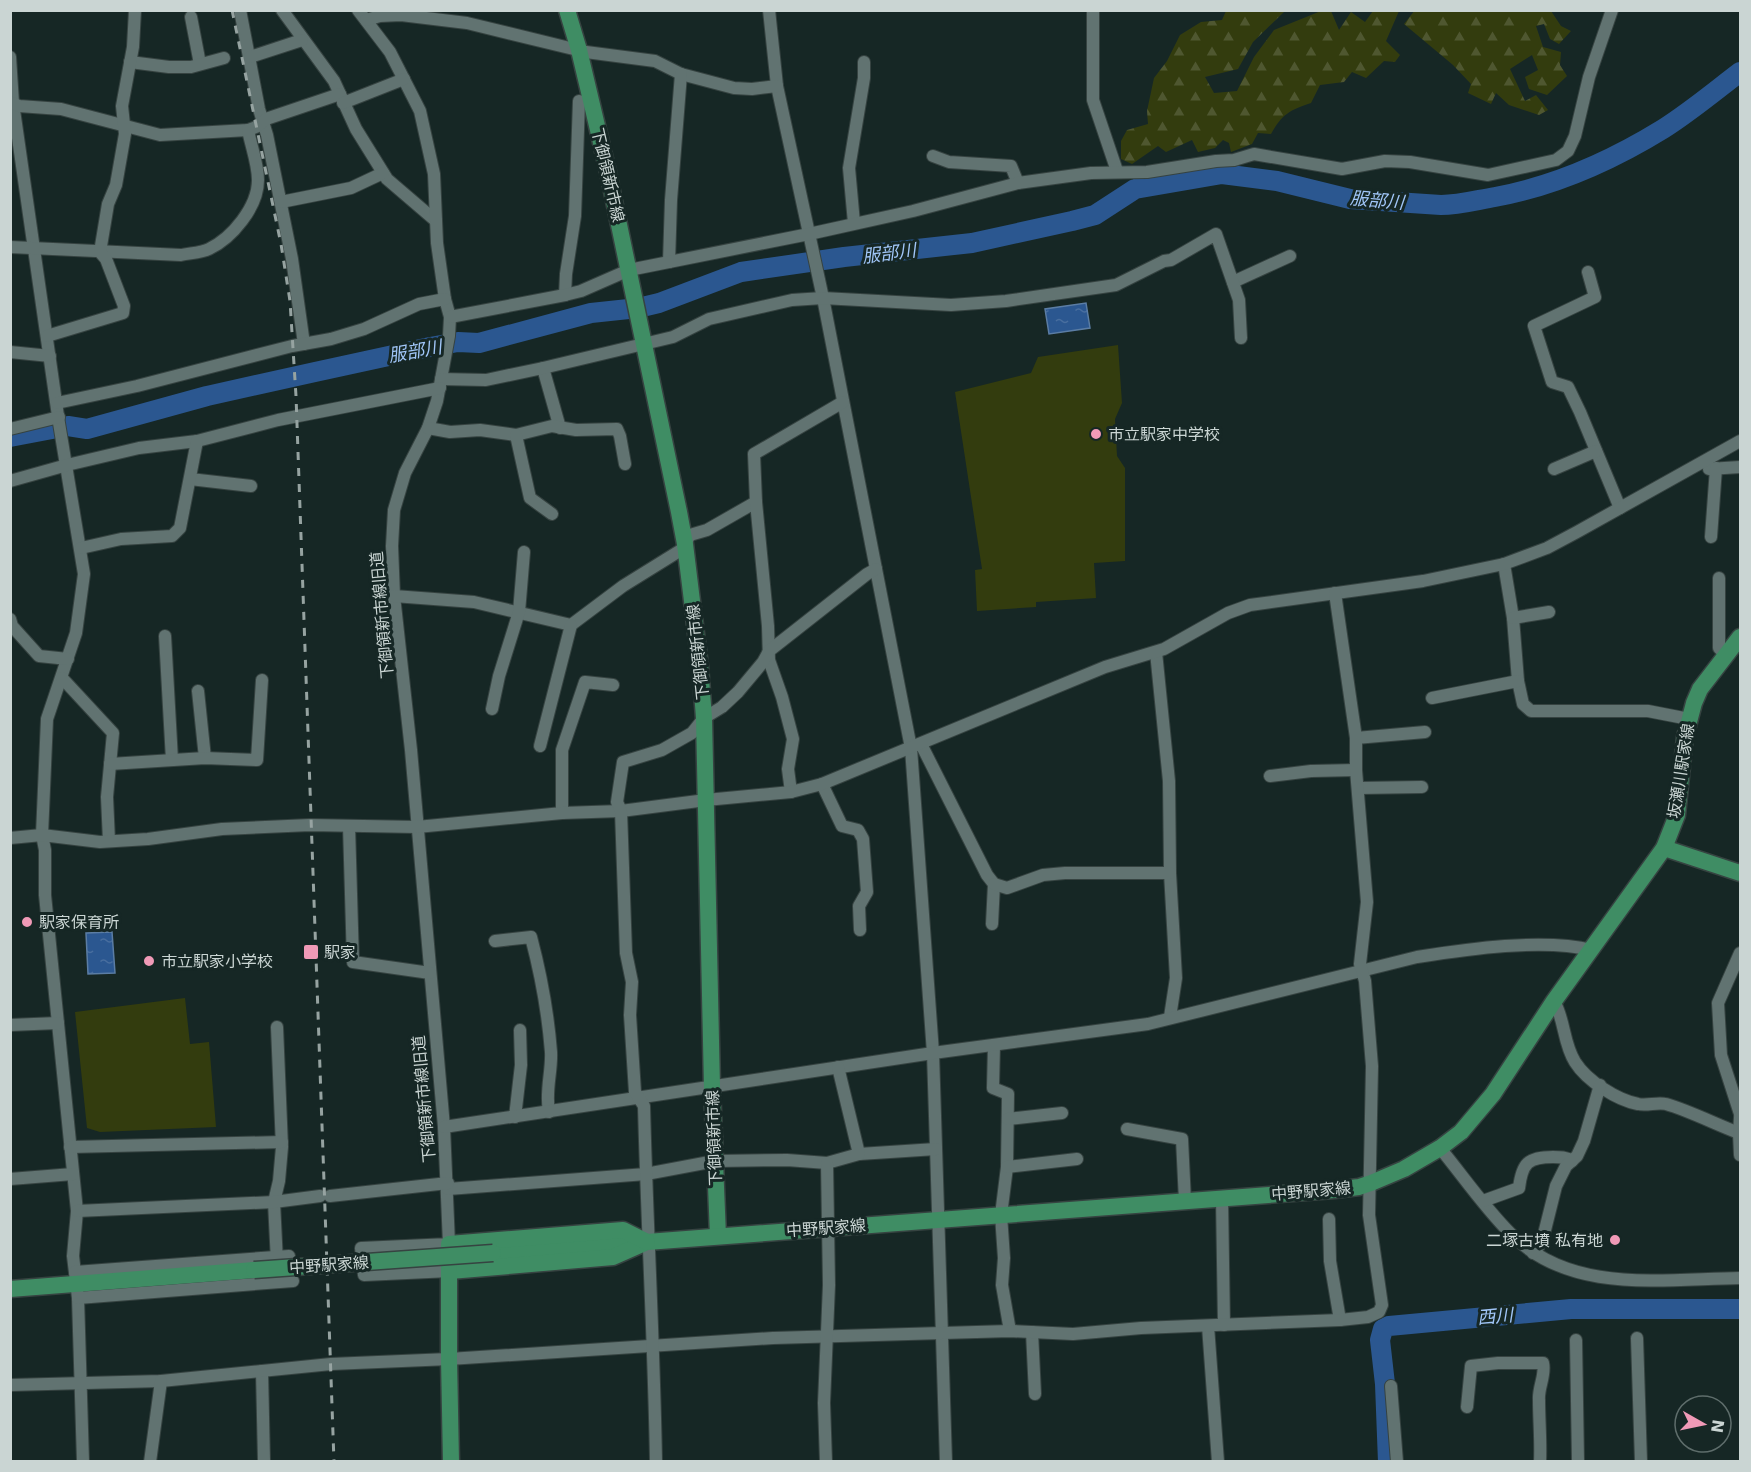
<svg xmlns="http://www.w3.org/2000/svg" width="1751" height="1472" viewBox="0 0 1751 1472" font-family="'DejaVu Sans','Noto Sans JP',sans-serif">
<style>
.grass{fill:#333c0e}
.forest{fill:url(#forest-firs)}
.water{fill:url(#water-ripples);stroke:#5b7da4;stroke-width:1.5}
.lines{fill:none;stroke-linecap:round;stroke-linejoin:round}
.stream{stroke:#5b7da4;stroke-width:3}
.river{stroke:#2b5790;stroke-width:20}
.minor-casing{stroke:#364341;stroke-width:14}
.major-casing{stroke:#364341;stroke-width:19}
.minor{stroke:#617371;stroke-width:12}
.major{stroke:#3f8d64;stroke-width:16}
.rail{stroke:#96a3a1;stroke-width:3;stroke-dasharray:8 8;stroke-linecap:butt}
.major-bridge-casing{stroke:#364341;stroke-width:19;stroke-linecap:butt}
.major-bridge{stroke:#3f8d64;stroke-width:16}
.poi-dot{fill:#f09ab7;stroke:#162725;stroke-width:2}
.labels{text-anchor:middle;dominant-baseline:central;stroke-width:6;stroke-linejoin:round;paint-order:stroke}
.street-label{font-size:16px;fill:#cad5d3;stroke:#162725}
.poi-label{font-size:16px;fill:#cad5d3;stroke:#162725;text-anchor:start}
.water-label{font-size:18px;font-style:italic;fill:#a1c6f8;stroke:#162725}
</style>
<defs>
<pattern id="forest-firs" width="22" height="20" patternUnits="userSpaceOnUse" patternTransform="scale(1.5)"><rect width="22" height="20" fill="#333c0e"/><path d="M5 1l3.5 6h-7zM16 11l3.5 6h-7z" fill="#4f5730"/></pattern>
<pattern id="water-ripples" width="26" height="14" patternUnits="userSpaceOnUse" patternTransform="scale(1.5)"><rect width="26" height="14" fill="#2b5790"/><path d="M2 4q2-2 4 0t4 0M15 11q2-2 4 0t4 0" fill="none" stroke="#486e9f"/></pattern>
</defs>
<rect width="100%" height="100%" fill="#162725"/>
<g class="grass">
<path d="M1118,345L1122,403L1115,419L1117,456L1125,468V561L1094,563L1096,598L1036,602V607L977,611L975,570L982,569L955,392L1031,373L1038,357Z"/>
<path d="M185,998L190,1044L209,1042L216,1127L100,1132L87,1128L75,1012Z"/>
</g>
<g class="forest">
<path d="M1415,10L1551,11L1561,26L1571,31L1559,44L1550,39L1544,24L1536,26L1543,47L1561,52L1560,65L1567,76L1547,95L1529,89L1525,77L1538,70L1532,55L1510,69L1525,101L1536,95L1548,110L1539,115L1509,105L1496,93L1491,104L1468,93L1471,84L1453,65L1404,24Z"/>
<path d="M1226,11H1288L1284,12L1253,42L1238,69L1205,77L1214,93L1237,91L1254,57L1274,30L1321,11H1331L1339,30L1351,12L1365,22L1373,11H1399L1386,41L1400,55L1395,62L1384,61L1366,78L1352,72L1344,82L1320,85L1311,103C1290,110 1282,114 1271,134L1258,133L1252,144L1231,152L1229,143L1223,140L1215,148L1198,152L1192,140L1166,152L1158,146L1132,164L1121,159V141L1127,130L1148,124L1147,111L1154,78L1167,61L1180,35L1201,22L1222,20Z"/>
</g>
<g class="water">
<path d="M1086,303L1090,328L1049,334L1045,309Z"/>
<path d="M112,932L115,973L88,974L86,933Z"/>
</g>
<g class="lines">
<path class="stream" d="M1135,176V189"/>
<g class="river">
<path d="M10,437L68,426L87,429L207,396L315,372L430,347L458,342L479,343L591,313L638,308L659,303L741,272L844,257L972,243L1072,221L1095,215L1135,189L1222,174L1277,181L1350,199L1441,205C1459,205 1477,200 1495,197C1555,186 1611,161 1663,129C1690,112 1715,91 1740,72"/>
<path d="M1388,1462L1385,1384L1380,1340L1383,1329L1389,1326L1571,1309H1740"/>
</g>
<defs>
<g id="minor">
<path d="M240,10L259,109L267,135L292,259L304,344"/>
<path d="M282,10L334,81L356,129L387,179L436,221"/>
<path d="M358,10L390,52L420,111L434,174L437,243L445,299L450,317L449,336L437,401L428,428L405,473L394,510L392,546L394,596L411,750L444,1127L449,1244L361,1248L364,1275L450,1271"/>
<path d="M769,10L777,86L823,298L911,748L933,1053L946,1462"/>
<path d="M1093,10V100L1117,171"/>
<path d="M191,17L200,64"/>
<path d="M366,20L380,16L401,15L467,23L586,52L655,61L681,74L734,88L752,89L777,86"/>
<path d="M10,57L13,103L59,423L84,574L76,633L47,719L42,835L45,850V895L77,1211L73,1256L78,1298L83,1462"/>
<path d="M250,57L302,40"/>
<path d="M130,62L169,67H191L224,58"/>
<path d="M10,102L19,106L61,109L160,135L248,130L256,127L266,119L340,94"/>
<path d="M343,103L404,79"/>
<path d="M933,156L949,162L1011,166L1018,183"/>
<path d="M281,202L351,188L383,173"/>
<path d="M854,223L849,168L864,78V62"/>
<path d="M10,247L181,255C190,253 201,253 209,249C232,238 258,207 258,180C258,164 251,146 248,130"/>
<path d="M669,262L671,200L681,74"/>
<path d="M1588,272L1595,297L1534,326L1552,382L1568,387L1580,412L1620,508"/>
<path d="M1233,282L1290,256"/>
<path d="M565,295L566,274L575,216L579,101"/>
<path d="M450,317L565,295L581,291L629,270L809,234L913,211L1018,183L1091,173L1147,172L1216,161L1234,160L1254,154L1342,169L1385,161L1410,162L1488,175L1556,160L1568,151L1575,136L1589,77L1612,10"/>
<path d="M47,336L123,313L124,306L106,259L100,252L108,204L116,185L125,134L122,106L133,47L135,10"/>
<path d="M10,352L50,356"/>
<path d="M543,368L560,428"/>
<path d="M441,379L486,380L543,368L673,337L709,319L792,300L823,298L951,305L1006,301L1116,285L1164,261L1171,260L1216,234L1239,300L1241,338"/>
<path d="M57,403L137,386L292,346L331,339L364,329L419,304L445,299"/>
<path d="M428,428L450,432L480,430L516,435L552,426L576,430L617,429L620,436L625,464"/>
<path d="M10,429L59,417"/>
<path d="M516,435L530,498L552,514"/>
<path d="M1554,469L1596,451"/>
<path d="M1709,469L1740,467"/>
<path d="M190,479L251,486"/>
<path d="M10,481L67,465L139,448L197,441L278,420L440,388"/>
<path d="M1711,537L1716,468"/>
<path d="M81,548L121,539L172,536L180,528L197,441"/>
<path d="M1504,564L1513,618L1518,681L1523,704L1531,711H1648L1689,719"/>
<path d="M1719,578V648L1726,655"/>
<path d="M394,596L474,602L571,625L623,586L681,550L690,535L707,530L756,502"/>
<path d="M1513,618L1549,612"/>
<path d="M10,619L12,626L39,656L68,659"/>
<path d="M165,636L172,760"/>
<path d="M1156,652L1169,781L1170,873L1176,978L1170,1017"/>
<path d="M62,678L113,733L107,797L109,841"/>
<path d="M198,691L205,758"/>
<path d="M1432,698L1518,681"/>
<path d="M492,709L499,676L519,612L524,552"/>
<path d="M1356,738L1425,732"/>
<path d="M921,744L987,875L994,884L992,924"/>
<path d="M540,746L571,625"/>
<path d="M110,764L205,758L257,760L262,680"/>
<path d="M1270,776L1311,771L1356,770"/>
<path d="M822,784L842,826L858,830L863,839L867,892L859,906L860,930"/>
<path d="M1358,788L1422,787"/>
<path d="M791,792L788,769L793,739L782,697L769,660L768,626L756,502L754,454L843,402"/>
<path d="M562,813V750L585,682L613,685"/>
<path d="M349,826L353,962L430,973"/>
<path d="M10,838L42,835L100,842L148,839L222,829L310,825L417,827L562,813L621,811L706,800L791,792L822,784L1105,667L1164,649L1228,613L1250,605L1423,581L1504,564L1547,548L1577,532L1740,441"/>
<path d="M994,884L1007,888L1043,875L1065,873H1170"/>
<path d="M495,941L531,937C541,975 548,1013 551,1052C552,1072 545,1091 549,1112"/>
<path d="M1740,953L1718,1003L1721,1055L1740,1114"/>
<path d="M1554,1001C1565,1020 1563,1043 1575,1062C1587,1081 1617,1100 1638,1104C1647,1106 1657,1102 1666,1104C1690,1111 1715,1124 1739,1133"/>
<path d="M10,1025L58,1023"/>
<path d="M277,1027L282,1147L279,1181L274,1202L278,1282"/>
<path d="M994,1045L993,1088L1008,1094L1007,1167L1001,1215L1004,1258L1002,1285L1010,1331"/>
<path d="M515,1117L521,1065L520,1030"/>
<path d="M1740,1117L1739,1133L1740,1155"/>
<path d="M1008,1119L1062,1113"/>
<path d="M444,1127L933,1053L1148,1024L1417,957C1468,949 1542,938 1592,950"/>
<path d="M1127,1129L1182,1139L1185,1201"/>
<path d="M70,1147L282,1142"/>
<path d="M1440,1148C1463,1176 1484,1207 1510,1233C1570,1295 1662,1279 1740,1278"/>
<path d="M859,1154L936,1149"/>
<path d="M1007,1167L1077,1159"/>
<path d="M10,1179L73,1174"/>
<path d="M448,1189L646,1174L715,1161L787,1160L827,1163L859,1154L838,1067"/>
<path d="M330,1196L448,1183"/>
<path d="M1222,1198L1224,1325"/>
<path d="M1483,1201L1519,1188C1522,1163 1528,1157 1553,1157C1560,1157 1566,1157 1572,1161"/>
<path d="M77,1211L274,1202L320,1196"/>
<path d="M1329,1219L1330,1261L1340,1320"/>
<path d="M1533,1253L1542,1242L1556,1186L1566,1166L1577,1156L1584,1141L1600,1085"/>
<path d="M75,1272L289,1256"/>
<path d="M78,1298L293,1281"/>
<path d="M1208,1326L1218,1462"/>
<path d="M1032,1332L1035,1394"/>
<path d="M1637,1338L1641,1462"/>
<path d="M1576,1340L1578,1462"/>
<path d="M262,1371L264,1462"/>
<path d="M10,1385L161,1381L331,1364L449,1359L773,1338L1010,1331L1073,1334L1141,1328L1340,1320L1368,1317L1379,1312L1382,1305L1369,1215L1372,1066L1365,981L1360,964L1367,902L1356,770V738L1335,593"/>
<path d="M1391,1386L1397,1462"/>
<path d="M1467,1407L1471,1366L1498,1363H1543C1546,1375 1538,1387 1539,1400C1539,1421 1541,1441 1540,1462"/>
<path d="M150,1462L161,1381"/>
<path d="M656,1462C654,1343 647,1225 644,1106L635,1092L630,1015L632,982L626,953L621,811L617,802L623,762L662,750L692,733L704,718L722,707L738,692L763,662L769,651L867,574L876,569"/>
<path d="M826,1462L824,1403L829,1285L827,1163"/>
</g>
<g id="major">
<path d="M567,10L579,50L608,172L679,512L685,544L700,666L704,718L712,1087L718,1236"/>
<path d="M1664,848L1740,873"/>
<path d="M493,1253L634,1243"/>
<path d="M450,1271L613,1257L647,1242L1334,1190L1359,1187L1371,1183L1404,1169L1440,1148L1461,1132L1493,1094L1554,1001L1664,848L1677,815L1685,737L1694,703L1700,689L1740,637"/>
<path d="M10,1289L254,1270"/>
<path d="M451,1462L449,1359V1244L623,1230L647,1242"/>
</g>
</defs>
<use href="#minor" class="minor-casing"/>
<use href="#major" class="major-casing"/>
<use href="#minor" class="minor"/>
<use href="#major" class="major"/>
<path class="rail" d="M232,10L281,244L290,301L296,396L334,1462"/>
<defs>
<path id="major-bridge" d="M254,1270L493,1253"/>
</defs>
<use href="#major-bridge" class="major-bridge-casing"/>
<use href="#major-bridge" class="major-bridge"/>
</g>
<g class="poi-dot">
<circle cx="1096" cy="434" r="6"/>
<circle cx="27" cy="922" r="6"/>
<rect x="303" y="944" width="16" height="16" rx="3"/>
<circle cx="149" cy="961" r="6"/>
<circle cx="1615" cy="1240" r="6"/>
</g>
<g class="labels">
<g class="street-label">
<text transform="translate(608 175) rotate(77)">下御領新市線</text>
<text transform="translate(382 615) rotate(-95)">下御領新市線旧道</text>
<text transform="translate(698 652) rotate(-96)">下御領新市線</text>
<text transform="translate(1681 771) rotate(-81)">坂瀬川駅家線</text>
<text transform="translate(424 1099) rotate(-95)">下御領新市線旧道</text>
<text transform="translate(714 1138) rotate(-92)">下御領新市線</text>
<text transform="translate(1311 1191) rotate(-5)">中野駅家線</text>
<text transform="translate(826 1228) rotate(-4)">中野駅家線</text>
<text transform="translate(329 1265) rotate(-4)">中野駅家線</text>
</g>
<g class="poi-label">
<text x="1108" y="434">市立駅家中学校</text>
<text x="39" y="922">駅家保育所</text>
<text x="324" y="952">駅家</text>
<text x="161" y="961">市立駅家小学校</text>
<text x="1603" y="1240" text-anchor="end">二塚古墳 私有地</text>
</g>
<g class="water-label">
<text transform="translate(1377 200) rotate(5)">服部川</text>
<text transform="translate(889 253) rotate(-7)">服部川</text>
<text transform="translate(415 351) rotate(-10)">服部川</text>
<text transform="translate(1495 1316) rotate(-5)">西川</text>
</g>
</g>
<rect width="1751" height="1472" fill="none" stroke="#cad5d3" stroke-width="24"/>
<g transform="translate(1703 1424) rotate(99)"><circle r="28" fill="#162725" stroke="#5e6d6b" stroke-width="1.5"/>
<path d="M0-4.5L10 22L0 15L-10 22Z" fill="#f09ab7"/>
<text y="-9" font-size="16" font-weight="bold" text-anchor="middle" fill="#cad5d3">N</text>
</g>
</svg>
